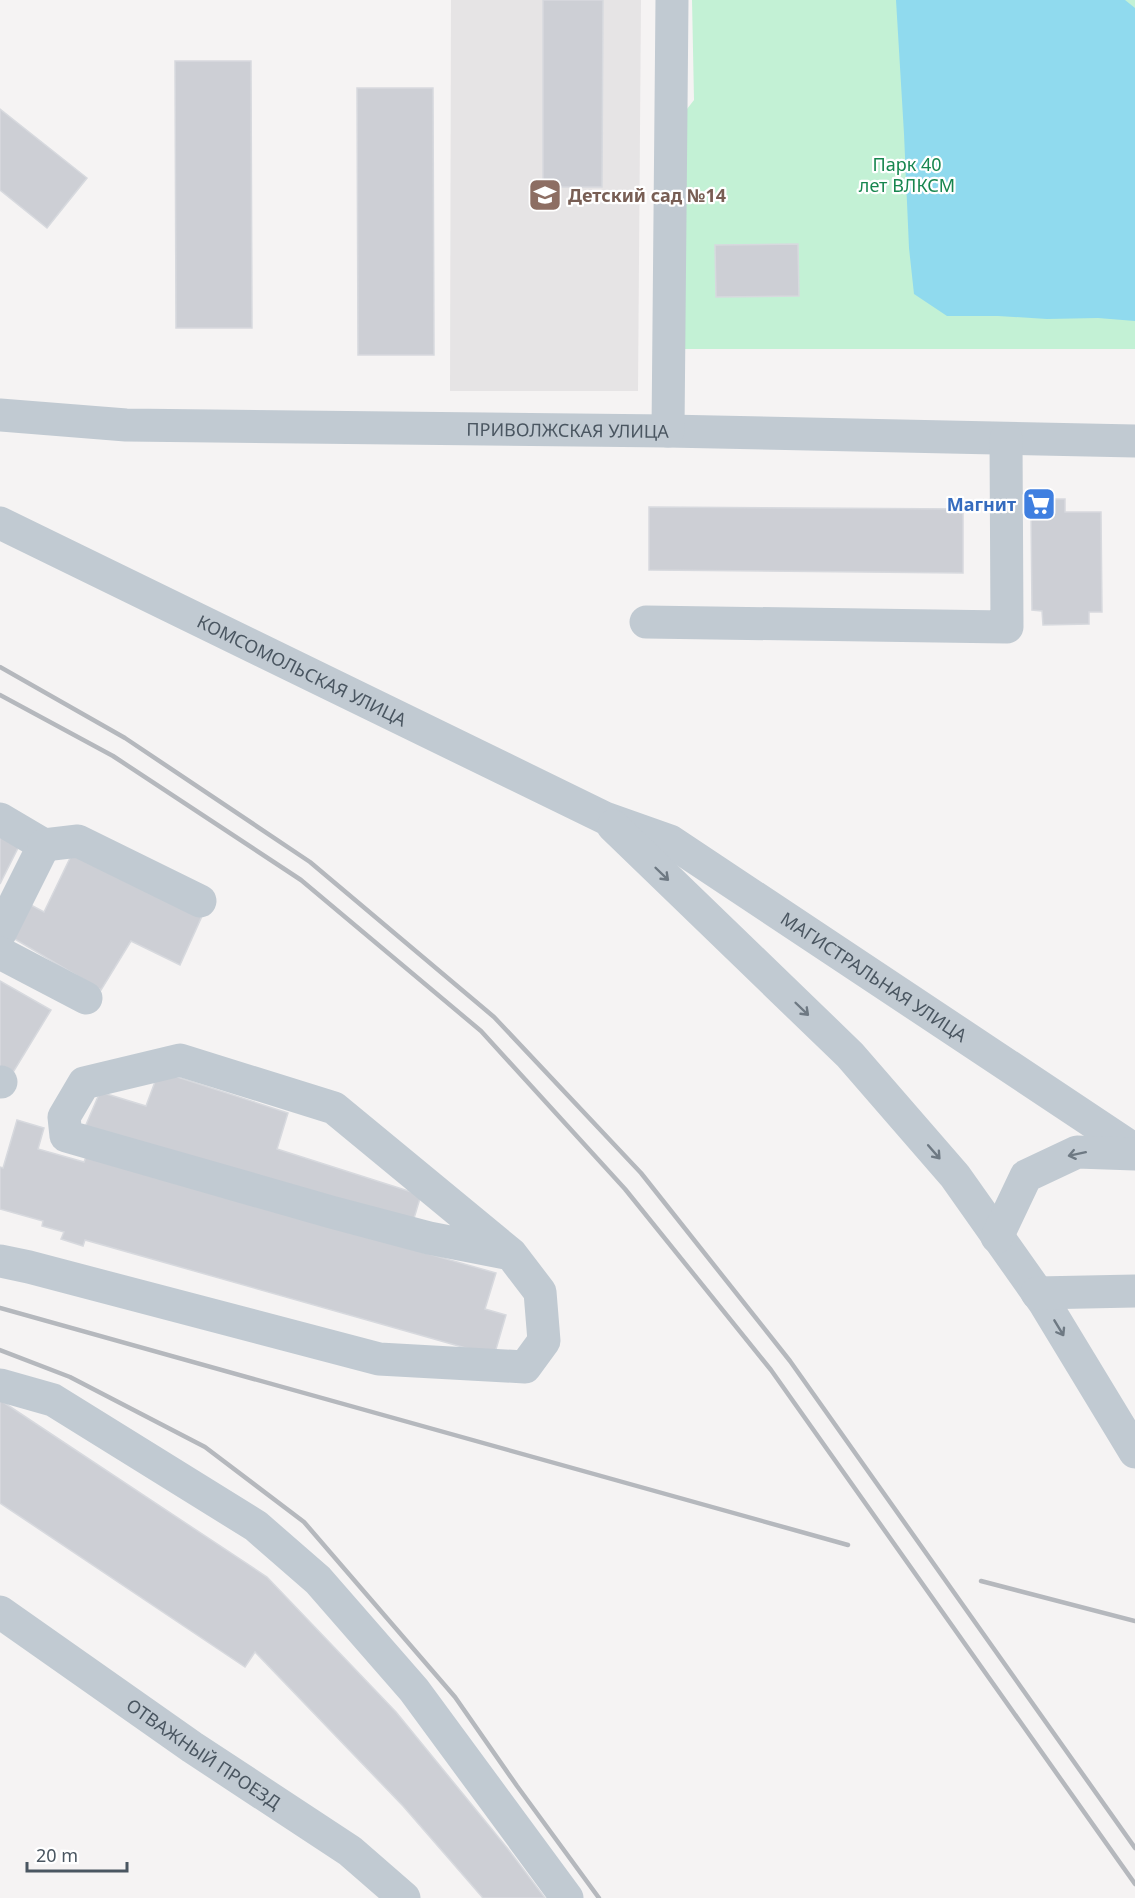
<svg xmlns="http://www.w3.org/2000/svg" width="1135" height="1898" viewBox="0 0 1135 1898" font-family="'Noto Sans',sans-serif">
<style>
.education{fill:#e6e4e5}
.green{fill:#c3f1d5}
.water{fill:#90daee}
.building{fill:#cdcfd5;stroke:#d7d9de;stroke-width:1.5}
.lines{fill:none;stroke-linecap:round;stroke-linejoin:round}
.minor{stroke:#c1cad2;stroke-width:33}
.rail{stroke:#b5b8bd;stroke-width:4.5}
.oneway{stroke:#6e7983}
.labels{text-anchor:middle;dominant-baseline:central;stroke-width:4.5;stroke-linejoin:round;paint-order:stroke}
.park-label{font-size:18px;fill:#17864f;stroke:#fff}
.education-label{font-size:18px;font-weight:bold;fill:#785e54;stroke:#fff;text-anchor:start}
.street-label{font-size:18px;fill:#4a5661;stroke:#fff}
.shop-label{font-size:18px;font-weight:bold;fill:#366cbe;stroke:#fff;text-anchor:end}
</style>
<rect width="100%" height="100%" fill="#f5f3f3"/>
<path class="education" d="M451,0H641L638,391H450Z"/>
<path class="green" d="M692,0H1135V349H680V118L694,100Z"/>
<path class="water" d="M896,0H1125L1135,8V321L1098,318L1047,319L998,316H947L914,294L909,248L904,134Z"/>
<g class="building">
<path d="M543,0H603L602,187H543Z"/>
<path d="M175,61H251L252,328H176Z"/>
<path d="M357,88H433L434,355H358Z"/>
<path d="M0,109L87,178L47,228L0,190Z"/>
<path d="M798,244L799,296L716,297L715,245Z"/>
<path d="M1047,499H1065V512H1101L1102,612H1089V624L1043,625L1042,611L1032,610L1031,512L1047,511Z"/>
<path d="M649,507L963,509V573L649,570Z"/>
<path d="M0,835L20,844L0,884Z"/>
<path d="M72,854L202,916L180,965L131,941L101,990L13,938L31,905L44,912Z"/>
<path d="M0,981L51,1010L12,1074L0,1067Z"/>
<path d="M159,1071L288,1113L277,1149L421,1195L412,1225L85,1127L100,1092L146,1106Z"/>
<path d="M17,1120L44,1128L38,1149L84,1162L86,1157L496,1273L485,1309L506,1315L494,1356L85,1240L83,1246L61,1239L64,1232L42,1226L43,1221L0,1209V1167L3,1168Z"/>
<path d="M0,1400L267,1577L396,1712L508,1849L545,1898H483L403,1806L255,1652L245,1667L0,1503Z"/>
</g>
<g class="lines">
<g class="minor">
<path id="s1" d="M0,415L126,425L668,431L1135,441"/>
<path d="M668,431L672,0"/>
<path id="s2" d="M0,523L605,818L670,841L1135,1150"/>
<path d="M646,622L1007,627L1006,439"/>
<path d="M0,819L44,845L0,933"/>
<path d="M613,826L850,1055L955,1176L1044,1302L1135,1452"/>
<path d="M44,845L78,841L200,901"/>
<path d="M0,953L86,998"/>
<path d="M0,1082H1"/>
<path d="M997,1237L1026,1176L1077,1152L1135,1154"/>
<path d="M0,1261L29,1267L379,1359L525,1367L544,1341L540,1292L511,1254L334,1108L180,1060L84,1083L64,1117L66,1136L331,1212L429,1238L511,1254"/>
<path d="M1037,1293L1135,1291"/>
<path d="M0,1385L53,1400L256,1526L318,1580L414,1690L567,1898"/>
<path id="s3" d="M0,1612L192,1747L350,1851L404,1898"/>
</g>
<g class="rail">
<path d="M0,667L125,738L310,862L494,1017L641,1173L790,1361L1135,1848"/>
<path d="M0,695L113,756L301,880L481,1031L625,1189L771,1370L1135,1884"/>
<path d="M0,1308L848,1545"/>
<path d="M0,1350L70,1377L205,1447L304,1522L455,1697L517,1786L599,1898"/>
<path d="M981,1581L1135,1621"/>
</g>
</g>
<defs><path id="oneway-shaft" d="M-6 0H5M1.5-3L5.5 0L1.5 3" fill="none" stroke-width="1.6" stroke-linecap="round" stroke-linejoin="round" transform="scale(1.5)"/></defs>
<g class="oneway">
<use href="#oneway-shaft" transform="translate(662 874) rotate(44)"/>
<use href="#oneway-shaft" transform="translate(802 1009) rotate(44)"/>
<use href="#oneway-shaft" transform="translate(934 1152) rotate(49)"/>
<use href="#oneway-shaft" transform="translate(1077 1154) rotate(168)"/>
<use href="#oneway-shaft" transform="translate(1059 1328) rotate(59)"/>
</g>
<defs>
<symbol id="school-square" viewBox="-11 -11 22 22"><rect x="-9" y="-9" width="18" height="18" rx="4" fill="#8d6e63" stroke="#fff"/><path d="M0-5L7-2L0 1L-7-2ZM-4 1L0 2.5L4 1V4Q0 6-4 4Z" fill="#fff"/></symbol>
<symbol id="supermarket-square" viewBox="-11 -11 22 22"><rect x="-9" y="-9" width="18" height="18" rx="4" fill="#3f7fe0" stroke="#fff"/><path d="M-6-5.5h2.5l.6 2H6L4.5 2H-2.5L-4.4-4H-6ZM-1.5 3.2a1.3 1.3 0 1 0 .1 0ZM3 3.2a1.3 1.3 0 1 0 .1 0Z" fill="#fff"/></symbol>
</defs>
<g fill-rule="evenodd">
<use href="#school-square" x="526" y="176" width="38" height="38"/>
<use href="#supermarket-square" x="1020" y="485" width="38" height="38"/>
</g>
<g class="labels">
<g class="park-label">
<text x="907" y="164">Парк 40<tspan x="907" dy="21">лет ВЛКСМ</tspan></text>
</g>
<g class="education-label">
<text x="568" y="195">Детский сад №14</text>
</g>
<g class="street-label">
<text stroke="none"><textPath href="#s1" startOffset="568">ПРИВОЛЖСКАЯ УЛИЦА</textPath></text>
<text stroke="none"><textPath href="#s2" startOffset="336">КОМСОМОЛЬСКАЯ УЛИЦА</textPath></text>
<text stroke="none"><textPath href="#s2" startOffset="987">МАГИСТРАЛЬНАЯ УЛИЦА</textPath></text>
<text stroke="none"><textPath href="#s3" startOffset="248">ОТВАЖНЫЙ ПРОЕЗД</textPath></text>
</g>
<g class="shop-label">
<text x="1016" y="504">Магнит</text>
</g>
</g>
<path d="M27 1862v9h100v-9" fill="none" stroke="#4a5661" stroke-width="3"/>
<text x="36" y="1862" font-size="18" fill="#4a5661" stroke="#ffffff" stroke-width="4.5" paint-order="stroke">20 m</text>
</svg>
